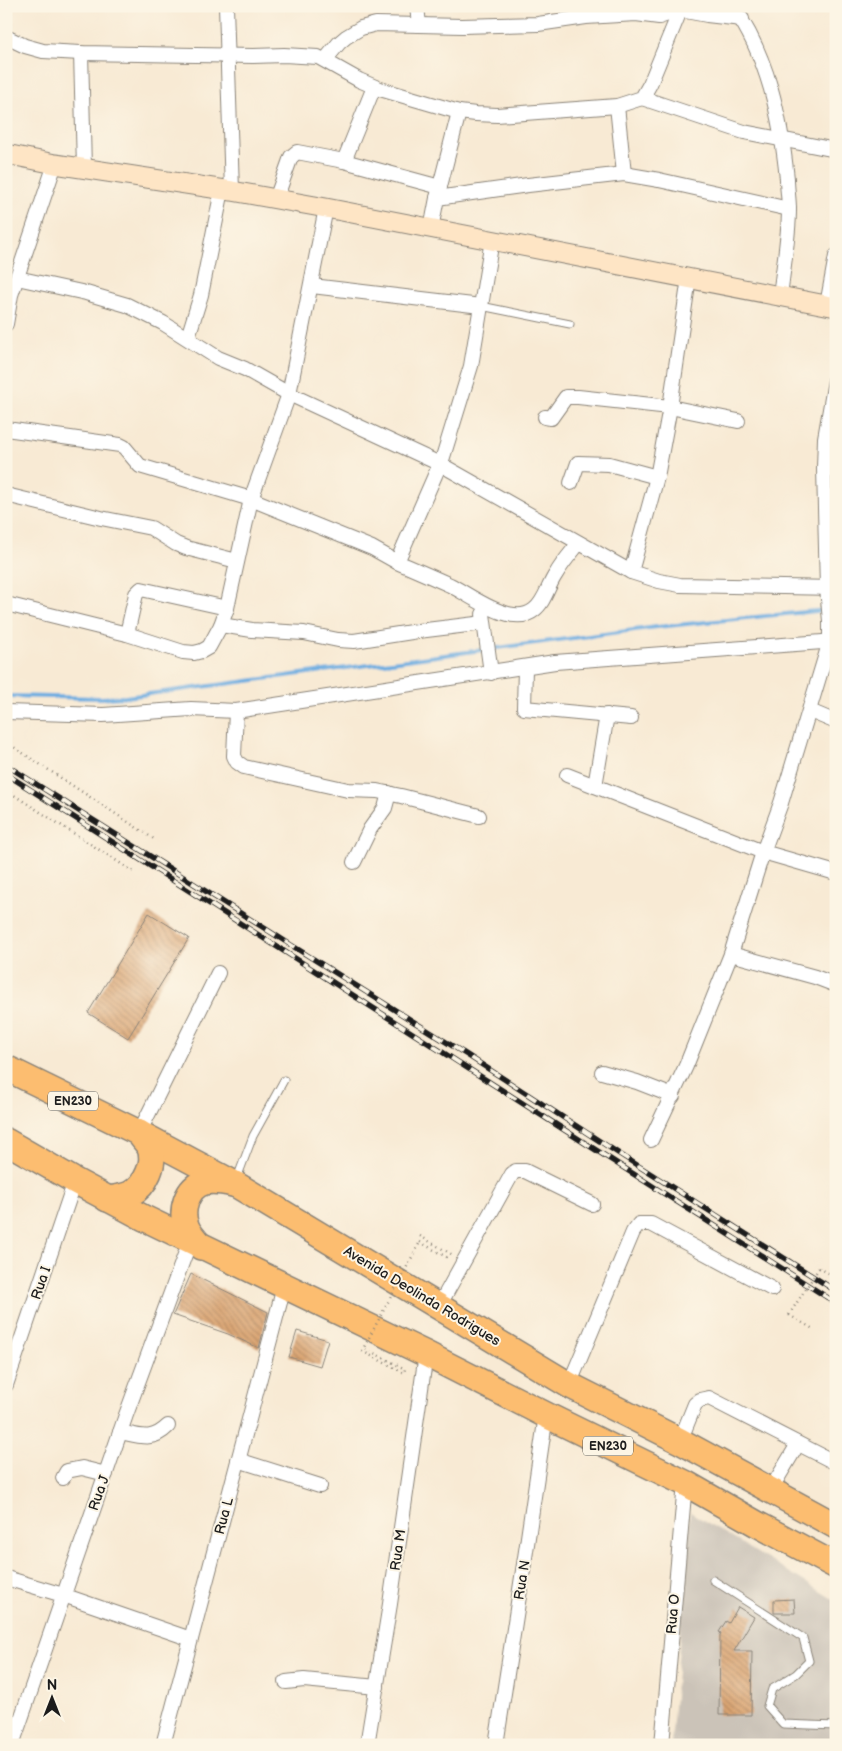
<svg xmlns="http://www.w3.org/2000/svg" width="842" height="1751" viewBox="0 0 842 1751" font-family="'Balsamiq Sans',sans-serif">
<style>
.industrial{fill:#cbc3b8}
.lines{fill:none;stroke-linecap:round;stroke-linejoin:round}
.stream{stroke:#6eade1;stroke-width:4}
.building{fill:url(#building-back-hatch)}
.lane-casing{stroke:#8a8378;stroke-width:9}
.street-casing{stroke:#8a8378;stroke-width:16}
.secondary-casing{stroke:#8a8378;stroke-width:21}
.highway-casing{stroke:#8a8378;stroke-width:28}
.path{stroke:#8a8378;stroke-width:2.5;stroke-dasharray:1 4;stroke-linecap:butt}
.lane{stroke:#fff;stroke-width:7}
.street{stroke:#fff;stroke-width:14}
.secondary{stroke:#fee5c5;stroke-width:19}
.highway{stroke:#fcbd6f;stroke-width:25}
.rail-casing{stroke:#1c1c1c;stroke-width:5.5}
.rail{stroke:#fcf5e5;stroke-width:4;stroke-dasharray:11;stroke-linecap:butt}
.path-bridge{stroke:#8a8378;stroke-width:2.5;stroke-dasharray:1 4;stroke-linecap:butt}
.labels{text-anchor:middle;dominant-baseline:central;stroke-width:4;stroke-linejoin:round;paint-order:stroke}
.shield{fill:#fcf5e5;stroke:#5f5d58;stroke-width:1}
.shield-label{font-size:12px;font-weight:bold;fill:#1c1c1c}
.street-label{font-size:14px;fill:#1c1c1c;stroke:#fcf5e5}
</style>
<defs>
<pattern id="building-back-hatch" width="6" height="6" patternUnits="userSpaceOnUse" patternTransform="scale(1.25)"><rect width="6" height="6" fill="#daa472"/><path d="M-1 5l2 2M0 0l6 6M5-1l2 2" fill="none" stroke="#b0855d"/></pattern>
</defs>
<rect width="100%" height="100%" fill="#fcf5e5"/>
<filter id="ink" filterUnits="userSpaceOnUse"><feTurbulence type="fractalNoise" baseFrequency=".02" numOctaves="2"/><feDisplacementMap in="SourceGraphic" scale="10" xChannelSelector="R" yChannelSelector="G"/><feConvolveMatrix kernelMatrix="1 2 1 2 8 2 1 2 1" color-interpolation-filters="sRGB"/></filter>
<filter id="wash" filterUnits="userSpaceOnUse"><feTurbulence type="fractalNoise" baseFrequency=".0096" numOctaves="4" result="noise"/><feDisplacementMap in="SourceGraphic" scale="20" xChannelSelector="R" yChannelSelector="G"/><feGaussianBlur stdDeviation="1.12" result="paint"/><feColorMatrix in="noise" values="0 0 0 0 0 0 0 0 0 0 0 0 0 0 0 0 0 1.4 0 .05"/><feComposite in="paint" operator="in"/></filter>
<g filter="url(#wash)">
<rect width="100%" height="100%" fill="#f8ead4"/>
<path class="industrial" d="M690,1512L836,1601V1745H671Z"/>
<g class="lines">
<path class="stream" d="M6,696L100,698L126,697L657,627L826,610"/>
</g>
<g id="blocks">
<g class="building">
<path d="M149,913L189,938L128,1038L88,1013Z"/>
<path d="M191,1274L268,1312L259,1348L228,1334L173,1315Z"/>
<path d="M297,1331L328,1340L320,1366L289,1357Z"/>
<path d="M794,1599L795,1613H774V1600Z"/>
<path d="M738,1607L754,1617L734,1651H752L751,1715H719L720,1635L721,1633L719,1632L726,1621L729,1623Z"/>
</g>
</g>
</g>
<g filter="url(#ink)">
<use href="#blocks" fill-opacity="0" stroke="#8a8378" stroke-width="1"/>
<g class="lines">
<defs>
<g id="lane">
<path d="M481,306L570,324"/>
<path d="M236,1181L253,1136L284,1080"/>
<path d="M713,1580L803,1638L809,1661L796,1674L772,1689L767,1706L783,1724L836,1726"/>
</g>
<g id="street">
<path d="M226,6L232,191"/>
<path d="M417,6L419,25"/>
<path d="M732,6C768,55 781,119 787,179C787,189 789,199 789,209C789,237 783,268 780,297"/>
<path d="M6,37L25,46L43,51L81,53L253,56L284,55L318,57L359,80L380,89L459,112L476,114L497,115L617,106L642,98L650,84L682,6"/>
<path d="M81,53L84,168"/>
<path d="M325,60L339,43L346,37L361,28L376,24L462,26L538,24L586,17L636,14L659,17L680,10L707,15L742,19"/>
<path d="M642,98L744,132L836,150"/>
<path d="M617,106L624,174"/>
<path d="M344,161L374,87"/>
<path d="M437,198L528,185L624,174L659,180L789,209"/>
<path d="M276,199L291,157L297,152L344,161L440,187"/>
<path d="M431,229L437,198L459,112"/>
<path d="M17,278L86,293L127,305L163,323L218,358L245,369L289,394L440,464L631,572L659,581L680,585L836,588"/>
<path d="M312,286L481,306"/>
<path d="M827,305L836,256"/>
<path d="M6,324L11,295L55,164"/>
<path d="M188,337L201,295L222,190"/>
<path d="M545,417L551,418L566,397H578L670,407L738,421"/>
<path d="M6,429L120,445L124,447L140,466L251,499L372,548L397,562L443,457L471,366L492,240"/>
<path d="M571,483L578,463L609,464L657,477"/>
<path d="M6,495L101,518L151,528L176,544L186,548L237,561"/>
<path d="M397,562C414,569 432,577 450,585C470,595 512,628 534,610C545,602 548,585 556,574C562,563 571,553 579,543"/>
<path d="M631,572L657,477L670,407L689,278"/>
<path d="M6,604L127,634L183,652L194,653L202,651L209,647L221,625L227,608L251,499L289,394L326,208"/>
<path d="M483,614L491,673"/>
<path d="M221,625L252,630L304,633L338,640L354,641L418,631L484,623"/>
<path d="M127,634L136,594L141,589L227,608"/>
<path d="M525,668L524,708L631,718"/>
<path d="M236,711L234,756L237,762L244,767L348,790L377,791L401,796L479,816"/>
<path d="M810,711L836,722"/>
<path d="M6,712L103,715L191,709L236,711L555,662L836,641"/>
<path d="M567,775L763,852L836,873"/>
<path d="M595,786L607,715"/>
<path d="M354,862L370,829L385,808L389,793"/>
<path d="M731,954L815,977L836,985"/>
<path d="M602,1072L637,1082L673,1096"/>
<path d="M139,1133L218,973"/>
<path d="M651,1140L686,1066L731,954L763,852L781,803L830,641V621L827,588L824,468L825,438L836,375"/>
<path d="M439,1306L512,1174L516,1171H525L592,1204"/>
<path d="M6,1385L75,1181"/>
<path d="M569,1385L633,1232L639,1224H651L772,1289"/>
<path d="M120,1432C140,1436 152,1442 168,1426"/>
<path d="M680,1441L695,1404L700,1400L709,1398L836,1463"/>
<path d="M238,1460L320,1486"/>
<path d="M63,1478L67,1471L82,1468L106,1474"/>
<path d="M771,1489L798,1444"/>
<path d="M6,1578L63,1595L191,1639"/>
<path d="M286,1682L304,1680L377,1687"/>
<path d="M12,1745L126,1415L190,1241"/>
<path d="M163,1745L284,1287"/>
<path d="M367,1745L390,1604L426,1354"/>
<path d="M496,1745L526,1551L546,1415"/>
<path d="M662,1745L685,1483"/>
</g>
<path id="secondary" d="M6,154L55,164L232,191L326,208L836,307"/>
<g id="highway">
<path d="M6,1068L139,1133L235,1184L569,1385L680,1441L836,1526"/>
<path d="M6,1141L75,1181L144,1218L426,1354L546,1415L685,1483L757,1524L836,1566"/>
<path d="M107,1199C115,1198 123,1197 130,1194C146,1186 157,1162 149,1146C146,1142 142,1138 139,1133"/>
<path d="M201,1247C197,1241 190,1235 187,1228C179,1212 187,1186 205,1182C215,1180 224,1182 233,1184"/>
</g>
</defs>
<use href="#lane" class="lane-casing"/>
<use href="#street" class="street-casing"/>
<use href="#secondary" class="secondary-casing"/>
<use href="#highway" class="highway-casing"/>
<g class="path">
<path d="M6,742L154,839"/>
<path d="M6,790L134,872"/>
<path d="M420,1236L453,1255"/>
<path d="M420,1242L450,1259"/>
<path d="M819,1268L836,1277"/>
<path d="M789,1315L815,1330"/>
<path d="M362,1351L404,1373L405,1369L366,1349"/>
</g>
<use href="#lane" class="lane"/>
<use href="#street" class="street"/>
<use href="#secondary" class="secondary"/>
<use href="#highway" class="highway"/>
<defs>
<g id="rail">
<path d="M6,765L291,945L467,1055L618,1153L836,1291"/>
<path d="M6,774L836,1303"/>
</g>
</defs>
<use href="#rail" class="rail-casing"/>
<use href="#rail" class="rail"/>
<g class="path-bridge">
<path d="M789,1315L819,1268"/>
<path d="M362,1351L420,1242"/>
</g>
</g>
</g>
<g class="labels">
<g class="shield">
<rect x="48" y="1091.5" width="50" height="19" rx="4"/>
<rect x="583" y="1436.5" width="50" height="19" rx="4"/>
</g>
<g class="shield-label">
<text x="73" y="1101">EN230</text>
<text x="608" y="1446">EN230</text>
</g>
<g class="street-label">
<text transform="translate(41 1283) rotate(-71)">Rua I</text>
<text transform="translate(422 1296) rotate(31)">Avenida Deolinda Rodrigues</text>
<text transform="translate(99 1493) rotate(-71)">Rua J</text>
<text transform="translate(224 1516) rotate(-75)">Rua L</text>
<text transform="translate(398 1550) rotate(-82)">Rua M</text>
<text transform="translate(522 1580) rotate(-81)">Rua N</text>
<text transform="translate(673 1614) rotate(-85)">Rua O</text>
</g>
</g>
<rect width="842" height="1751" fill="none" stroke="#fcf5e5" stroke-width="25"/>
<g transform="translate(52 1698)" stroke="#fcf5e5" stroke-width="4" paint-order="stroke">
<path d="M0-4L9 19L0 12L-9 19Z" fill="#1c1c1c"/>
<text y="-8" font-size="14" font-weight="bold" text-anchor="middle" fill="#1c1c1c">N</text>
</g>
</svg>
